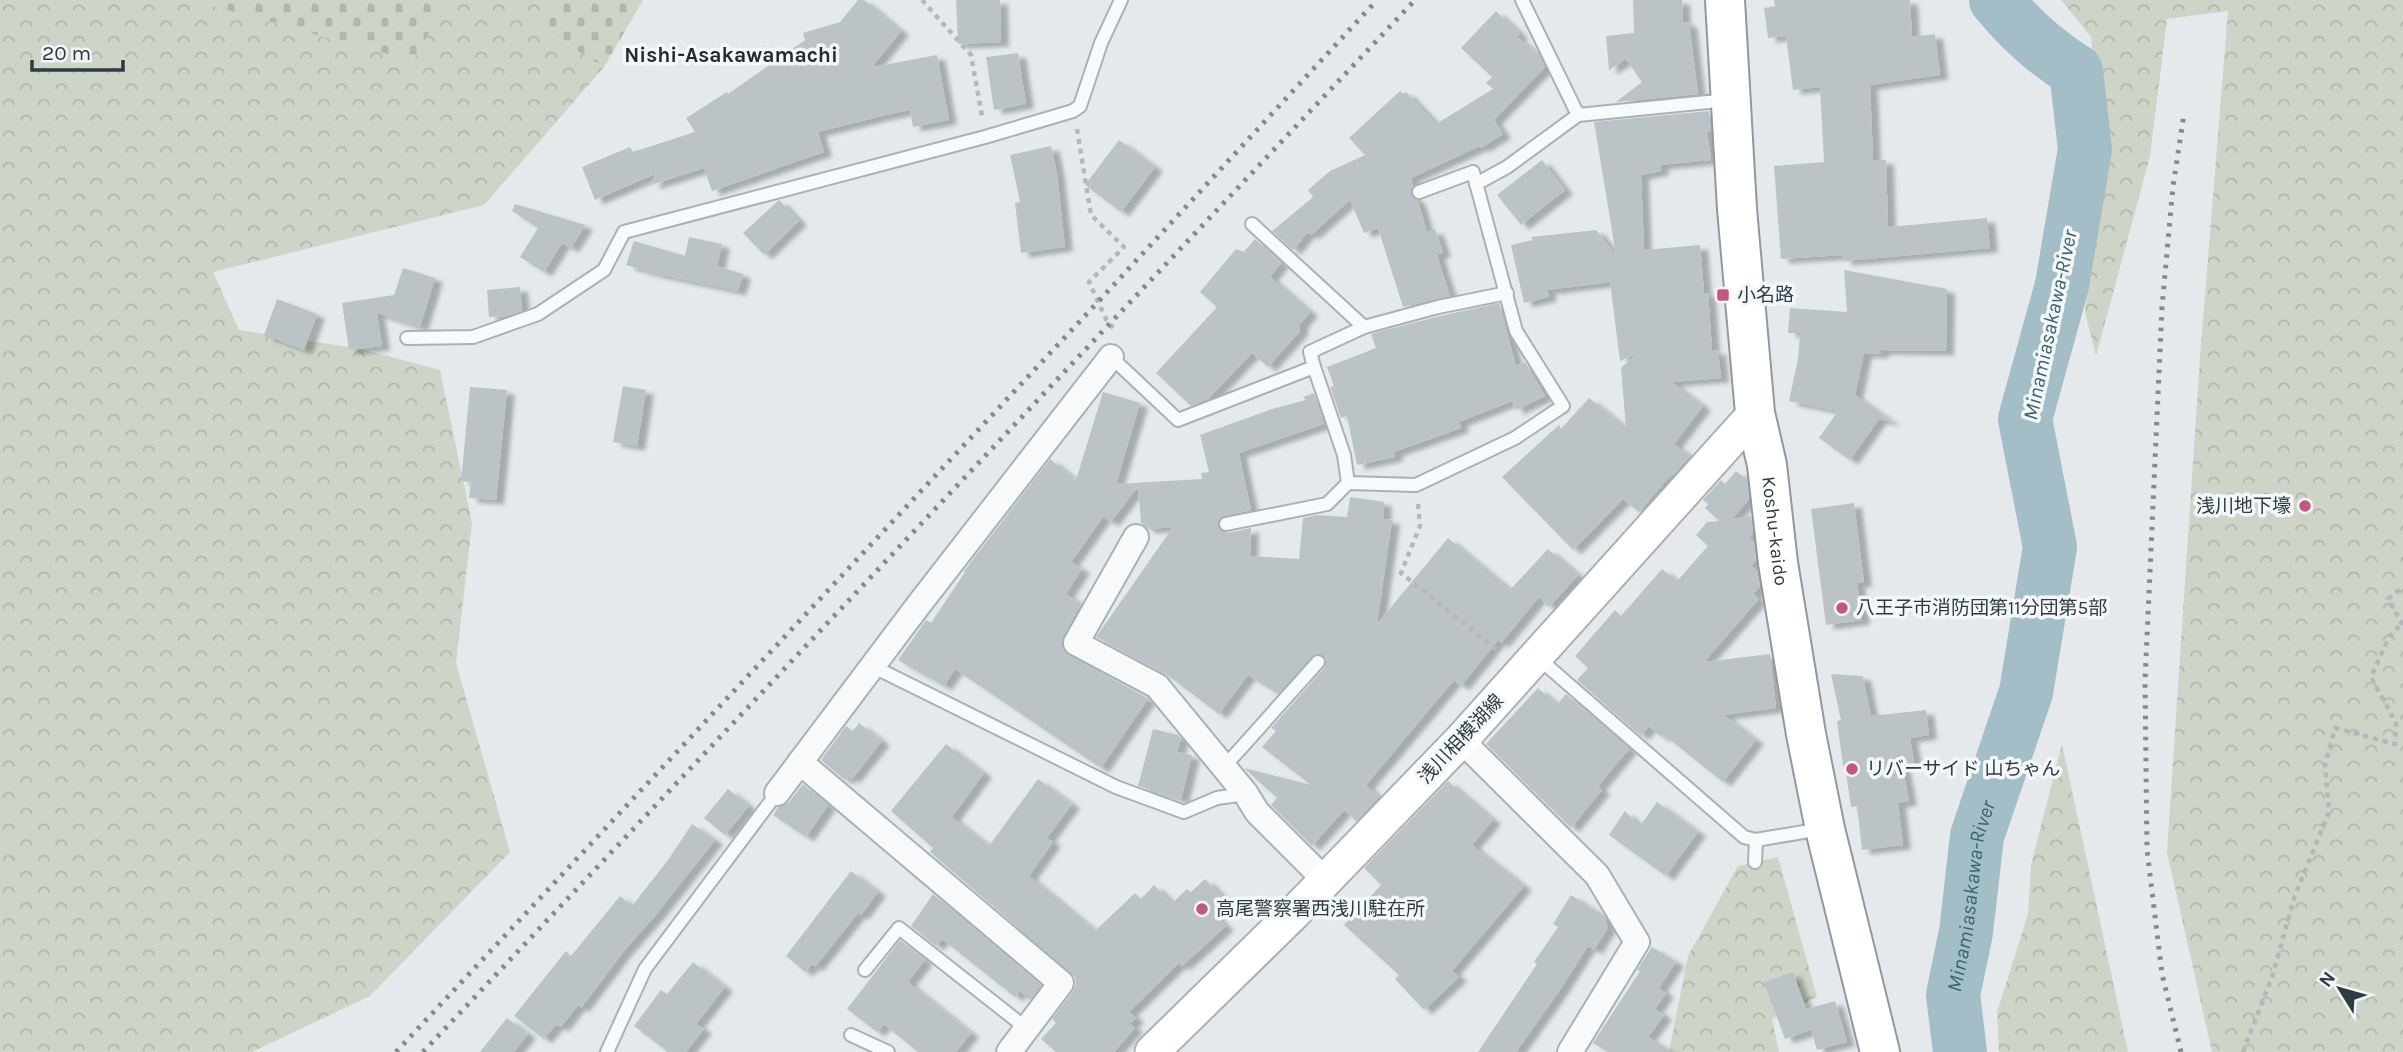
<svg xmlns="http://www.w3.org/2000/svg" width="2403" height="1052" viewBox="0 0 2403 1052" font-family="Karla,'Noto Sans JP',sans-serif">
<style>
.forest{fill:url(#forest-crowns)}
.cemetery{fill:url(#cemetery-stones)}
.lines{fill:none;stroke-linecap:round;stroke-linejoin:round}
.river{stroke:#a4bec7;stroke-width:54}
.building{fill:#bcc3c7;filter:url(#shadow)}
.lane-casing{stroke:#aab1b5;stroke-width:16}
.street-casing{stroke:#aab1b5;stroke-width:28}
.secondary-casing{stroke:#aab1b5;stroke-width:37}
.highway-casing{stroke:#8d9aa0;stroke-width:42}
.path{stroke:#b3b8bb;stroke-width:4.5;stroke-dasharray:5 5;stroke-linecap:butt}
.lane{stroke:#f7f9fa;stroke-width:12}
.street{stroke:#f7f9fa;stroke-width:24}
.secondary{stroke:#fff;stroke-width:33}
.highway{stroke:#fff;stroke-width:38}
.rail{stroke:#808c93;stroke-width:5;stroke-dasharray:3.5 7;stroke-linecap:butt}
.poi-dot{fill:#c35784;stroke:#f4f7f8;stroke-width:2.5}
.labels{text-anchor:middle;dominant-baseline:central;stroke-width:7;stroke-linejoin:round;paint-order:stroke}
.poi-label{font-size:19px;fill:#2e3b42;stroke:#f4f7f8;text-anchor:start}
.street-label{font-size:19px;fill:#2e3b42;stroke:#f4f7f8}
.neighbourhood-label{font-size:21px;font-weight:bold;fill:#202b33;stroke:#f4f7f8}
.water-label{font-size:21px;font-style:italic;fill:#3b6372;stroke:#f4f7f8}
</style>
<defs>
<pattern id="forest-crowns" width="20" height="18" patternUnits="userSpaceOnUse" patternTransform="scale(1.75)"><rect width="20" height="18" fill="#ced4c7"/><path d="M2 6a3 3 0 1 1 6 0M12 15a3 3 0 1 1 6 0" fill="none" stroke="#b1b7ac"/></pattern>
<pattern id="cemetery-stones" width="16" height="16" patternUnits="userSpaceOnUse" patternTransform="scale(1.75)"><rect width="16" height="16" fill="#ced4c7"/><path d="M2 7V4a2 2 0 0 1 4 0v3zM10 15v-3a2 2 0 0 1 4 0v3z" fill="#b1b7ac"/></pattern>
<filter id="shadow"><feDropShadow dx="8" dy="4.5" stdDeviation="2" flood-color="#0004"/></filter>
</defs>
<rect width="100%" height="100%" fill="#e5e9eb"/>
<g class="forest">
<path d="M0,0H191L412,61L449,0H548L546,32L604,67L484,205L213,272L239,330L361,349L440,370L472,523L456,663L510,852L370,996L252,1052H0Z"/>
<path d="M2061,0H2403V1052H2212L2167,852L2200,357L2228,11L2167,19L2150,156L2096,356L2085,312L2101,179L2091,37Z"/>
<path d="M2062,744L2128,1052H1999L1997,1012L2028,914L2031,865Z"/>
<path d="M1778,857L1817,997L1772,1019L1779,1052H1669L1688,956L1738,866Z"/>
</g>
<g class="cemetery">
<path d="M191,0H449L412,61Z"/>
<path d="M548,0H643L604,67L546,32Z"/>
</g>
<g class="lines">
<path class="river" id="s1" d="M1960,1052L1953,995L1966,932L1977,836L2026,692L2050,547L2025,419L2062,285L2085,149L2076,71C2045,52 2019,28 1996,0"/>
</g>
<g class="building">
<path d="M858,0H864L901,31L872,67L937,55L949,120L913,127L910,110L886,115L818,132L824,152L712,191L704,168L651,185L655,174L595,200L582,167L630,147L633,152L695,132L686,118L727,92L728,94L805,40L803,33L840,22Z"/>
<path d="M956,0H1000L1001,42L958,44Z"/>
<path d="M1633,0H1682L1683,23L1689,22L1698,94L1616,102L1642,82L1626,59L1609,70L1606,36L1634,33Z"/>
<path d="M1774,0H1910L1912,37L1935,34L1940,75L1870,85L1873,160H1886L1888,227L1987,218L1990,248L1844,261L1843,255L1781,259L1774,166L1824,162L1820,87L1793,90L1786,36L1768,38L1764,8L1775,6Z"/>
<path d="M1496,11L1520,34L1517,37L1539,55L1545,67L1494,120L1503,134L1481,148L1480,146L1411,178L1413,185L1411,194L1418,201L1427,232L1435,229L1443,252L1437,255L1450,296L1403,307L1378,228L1364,233L1350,200L1311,235L1308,232L1293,250L1272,231L1313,197L1308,190L1330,171L1365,155L1349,138L1400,91L1403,94L1406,92L1436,124L1493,89L1486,83L1492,77L1461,48Z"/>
<path d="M1018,53L1026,104L994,110L986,57Z"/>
<path d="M1709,111L1711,132H1707L1711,160L1660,165L1661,171L1641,175L1644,250L1700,245L1704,293H1708L1712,351L1718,350L1721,378L1672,382L1703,406L1674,444L1690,456L1672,476L1671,475L1639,512L1623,499L1573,550L1502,477L1559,425L1561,429L1589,398L1626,428L1621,368L1638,353L1620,361L1610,282L1547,290L1549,297L1524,303L1511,245L1533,240L1531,237L1596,230L1616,255L1594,122Z"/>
<path d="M1119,140L1155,167L1121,212L1085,185Z"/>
<path d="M1051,146L1057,174L1065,247L1021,253L1015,203L1020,202L1010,155Z"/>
<path d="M1542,160L1565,190L1521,225L1497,195Z"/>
<path d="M779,200L799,221L764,255L743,233Z"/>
<path d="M515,204L585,225L571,248L562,243L544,272L520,257L538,228L512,211Z"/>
<path d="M689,237L722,244L717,266L743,274L738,291L654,273L626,265L634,241L685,256Z"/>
<path d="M1255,239L1281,263L1270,277L1310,312L1300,324V331L1268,367L1252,353L1208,399L1191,406L1156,373L1217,307L1200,292L1236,249L1244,252Z"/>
<path d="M403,268L435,278L420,327L377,313L382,346L349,350L342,303L394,295Z"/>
<path d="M1844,270L1947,289L1946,351L1881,350V354L1864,353L1855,395L1893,422L1879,419L1850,460L1819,438L1838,411L1789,401L1798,359L1800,333H1788L1790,308L1847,312Z"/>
<path d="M520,287L522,311L506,316L489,317L487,290Z"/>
<path d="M277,299L317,314L304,350L264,335Z"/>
<path d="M1499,303L1516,366L1525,362L1545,396L1516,410L1512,401L1459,422L1461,428L1394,452L1395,457L1357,465L1347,416L1341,418L1330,387L1334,386L1327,367L1376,348L1371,334L1374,333L1440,316Z"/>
<path d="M623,386L646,390L637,446L613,442Z"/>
<path d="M470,387L507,390L496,500L469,498L471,482L461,481Z"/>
<path d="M1103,392L1140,403L1116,484L1202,479L1201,473L1209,472L1200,435L1275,408L1306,400L1303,397L1314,393L1324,424L1239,453L1251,510L1224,516L1218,521V526L1220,530L1227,533L1251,528L1250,556L1299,559L1303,518L1317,515L1347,517L1350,497L1384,502L1383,519L1392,520L1377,624L1448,538L1510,590L1548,549L1578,575L1549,607L1539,597L1501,643L1498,640L1461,686L1454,680L1366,785L1379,797L1356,821L1344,810L1312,846L1271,805L1277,798L1244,768L1311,785L1262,747L1276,731L1271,728L1325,667L1326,660L1324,656L1319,653L1312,656L1278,694L1248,675L1219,714L1166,674L1167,670L1165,674L1096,637L1173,527L1149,529L1141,523L1138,486L1111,522L1103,517L1071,562L1082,569L1066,594L1081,604L1063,636L1061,644L1064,651L1148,699L1101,768L955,669L944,686L898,660L926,620L931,623L965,572L964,571L1050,459L1076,480Z"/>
<path d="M1736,471L1747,480L1749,499L1732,519L1751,516L1753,533L1749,538L1754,542L1756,561L1751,566L1757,571L1760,586L1753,594L1759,599L1704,662L1770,654L1776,708L1724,715L1756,740L1723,782L1663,734L1661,737L1649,726L1641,736L1577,680L1588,668L1575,656L1615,610L1621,616L1662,569L1677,581L1708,546L1696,535L1707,522L1719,521L1705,508L1708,504L1703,500L1721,480L1725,484Z"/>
<path d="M1854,503L1864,582L1857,583L1862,620L1826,625L1811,509Z"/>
<path d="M1831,674L1863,676L1871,716L1926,710L1929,735L1910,738L1914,762L1902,764L1909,801L1898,803L1903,845L1862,850L1857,806L1851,807L1845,766H1843L1837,721L1841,720Z"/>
<path d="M1538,688L1557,705L1566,694L1629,749L1598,786L1602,790L1571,828L1486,744Z"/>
<path d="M859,723L882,741L852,779L848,776L845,780L821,760L846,726L853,731Z"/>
<path d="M1153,729L1178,735L1181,738L1177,752L1192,755L1181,799L1138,786Z"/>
<path d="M946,744L984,773L952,817L989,846L1038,779L1072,804L1047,838L1053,842L1029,876L1095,931L1135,893L1141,899L1154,885L1172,903L1187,889L1191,892L1205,879L1228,902L1215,915L1226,926L1182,966L1179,963L1129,1012L1136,1018L1130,1024L1135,1028L1114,1052H1056L1041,1039L1056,1023L1052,1019L1073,991L1076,984L1075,977L930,852L933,848L891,811Z"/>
<path d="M1448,781L1493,820L1472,845L1524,886L1452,971L1459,977L1424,1010L1395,979L1399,975L1344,925L1381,885L1364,868Z"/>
<path d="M803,784L828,805L806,837L773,815L778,807L789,802Z"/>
<path d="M728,789L749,806L725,835L704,818Z"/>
<path d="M1657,802L1698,832L1666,876L1609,835L1625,811L1640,826Z"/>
<path d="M692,824L715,840L655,916L624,951L581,1008L578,1005L561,1027L556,1024L544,1039L514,1016L566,951L571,956L620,896L632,906L668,860Z"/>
<path d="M851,871L878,892L861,915L858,913L815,967L812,964L805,972L786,956Z"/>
<path d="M933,894L1041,985L1030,1000L1020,991L1015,997L942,939L936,946L911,926Z"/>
<path d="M1571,895L1604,916L1608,928L1594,950L1588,946L1560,990L1516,1052H1478L1537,964L1534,962L1558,927L1553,924Z"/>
<path d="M900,940L925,960L908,982L971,1033L956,1052H918L884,1024L877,1032L847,1009Z"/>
<path d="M1652,947L1676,962L1659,988L1666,993L1655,1009L1664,1015L1648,1037L1672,1052H1608L1593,1043L1640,971L1637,970Z"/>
<path d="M693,962L725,987L696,1024L704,1029L686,1052H668L634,1026L661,990L667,994Z"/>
<path d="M1793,972L1806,1009L1835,1001L1847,1042L1817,1050L1811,1030L1785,1039L1764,982Z"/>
<path d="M507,1018L528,1034L514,1052H480Z"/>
</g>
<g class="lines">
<defs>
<g id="lane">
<path d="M1578,115L1728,100"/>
<path d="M1476,184L1507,167L1578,115L1522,0"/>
<path d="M1252,224L1364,327"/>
<path d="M407,338L473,337L538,314L604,270L624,232L985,137L1073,111L1080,106L1101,43L1121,0"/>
<path d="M1111,357L1178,420L1314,367L1344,455L1348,483L1416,485L1515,438L1563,406L1516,331L1473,172L1419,192"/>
<path d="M1314,367L1310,352L1364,327L1438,307L1507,293"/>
<path d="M1226,524L1327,504L1348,483"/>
<path d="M1537,657L1744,837L1756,840L1821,829"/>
<path d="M872,666L1116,787L1184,812L1217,798L1246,794"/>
<path d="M1224,767L1318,662"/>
<path d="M1755,862L1756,840"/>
<path d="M865,970L899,928L1026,1028"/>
<path d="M851,1035L888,1052"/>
<path d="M607,1052L645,969L777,793"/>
</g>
<g id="street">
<path d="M1136,537L1076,643L1157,686L1246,794L1257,812L1326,881"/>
<path d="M1461,740L1597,875L1637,942L1570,1052"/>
<path d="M800,762L1061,983L1009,1052"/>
<path d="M777,793L917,607L1111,357"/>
</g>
<path id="secondary" d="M1152,1052L1294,913L1461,740L1755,413"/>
<g id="highway">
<path id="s2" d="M1725,0L1737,209L1755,413L1767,465L1778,563L1806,734L1825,829L1880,1052"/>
</g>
</defs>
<use href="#lane" class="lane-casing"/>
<use href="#street" class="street-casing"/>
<use href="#secondary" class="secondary-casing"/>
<use href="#highway" class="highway-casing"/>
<g class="path">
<path d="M922,0L971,55L982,116"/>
<path d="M1077,129L1091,215L1124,247L1089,282L1108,323L1117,331"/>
<path d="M1418,504L1420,526L1401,573L1498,651"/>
<path d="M2403,625L2388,599L2403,587"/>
<path d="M2243,1052L2273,974L2294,898L2329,812L2325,765L2335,728L2395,744L2396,723L2371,677L2389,637L2402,623"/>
</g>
<use href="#lane" class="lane"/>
<use href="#street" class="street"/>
<use href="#secondary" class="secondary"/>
<use href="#highway" class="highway"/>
<g class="rail">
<path d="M396,1052L1097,303L1377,0"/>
<path d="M423,1052L1415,0"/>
<path d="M2181,1052L2162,974L2147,850L2145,681L2162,307L2173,186L2184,114"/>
</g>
</g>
<g class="poi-dot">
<rect x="1716" y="288" width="14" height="14" rx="3.5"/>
<circle cx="2305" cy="506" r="7"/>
<circle cx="1842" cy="608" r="7"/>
<circle cx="1852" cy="769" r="7"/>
<circle cx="1202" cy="909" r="7"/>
</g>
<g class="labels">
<g class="poi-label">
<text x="1737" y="295">小名路</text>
<text x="2291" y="506" text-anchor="end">浅川地下壕</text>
<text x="1856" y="608">八王子市消防団第11分団第5部</text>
<text x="1866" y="769">リバーサイド 山ちゃん</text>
<text x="1216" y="909">高尾警察署西浅川駐在所</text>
</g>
<g class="street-label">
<text stroke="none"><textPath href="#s2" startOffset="534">Koshu-kaido</textPath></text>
<text transform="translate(1461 739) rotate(-47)">浅川相模湖線</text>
</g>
<g class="neighbourhood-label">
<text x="731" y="55">Nishi-Asakawamachi</text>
</g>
<g class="water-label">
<text transform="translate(2050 325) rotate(-78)">Minamiasakawa-River</text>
<text stroke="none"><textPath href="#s1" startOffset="158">Minamiasakawa-River</textPath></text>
</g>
</g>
<g transform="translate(2340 989) rotate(307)" stroke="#f4f7f8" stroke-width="5" paint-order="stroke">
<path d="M0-5L12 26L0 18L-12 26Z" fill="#2e3b42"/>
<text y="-10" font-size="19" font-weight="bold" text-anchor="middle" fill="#2e3b42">N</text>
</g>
<path d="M32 60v10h91v-10" fill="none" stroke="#2e3b42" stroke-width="3.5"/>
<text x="42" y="60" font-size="21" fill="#2e3b42" stroke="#f4f7f8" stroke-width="5" paint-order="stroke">20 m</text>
</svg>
